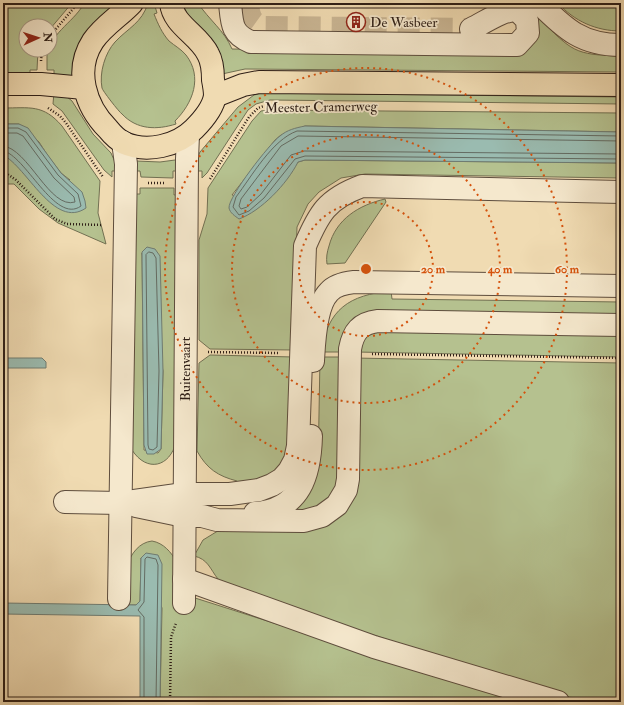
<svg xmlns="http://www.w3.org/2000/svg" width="624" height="705" viewBox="0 0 624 705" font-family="'IM FELL Double Pica',serif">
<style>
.green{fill:#b5c18f;stroke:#727052;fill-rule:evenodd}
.water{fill:#9abbb0;stroke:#6f7c72}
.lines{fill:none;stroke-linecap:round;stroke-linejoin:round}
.shore{stroke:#646c63;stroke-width:1}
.minor-tunnel{stroke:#c9b593;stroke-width:22;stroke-dasharray:22 11;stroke-linecap:butt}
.minor-casing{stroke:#5e4d3d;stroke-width:24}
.major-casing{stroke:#2e1e16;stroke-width:24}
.path{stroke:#2e1e16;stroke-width:2.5;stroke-dasharray:1 2;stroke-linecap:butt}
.minor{stroke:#f5e8cd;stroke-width:22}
.major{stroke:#f0dbb2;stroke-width:22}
.ring{fill:none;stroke:#d5530d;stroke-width:2;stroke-dasharray:2 4}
.labels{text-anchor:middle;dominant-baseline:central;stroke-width:3.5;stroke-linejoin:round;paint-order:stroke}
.poi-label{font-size:14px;fill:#2e1e16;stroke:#f5e8cd;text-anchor:start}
.street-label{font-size:14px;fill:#2e1e16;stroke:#f5e8cd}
.centre{fill:#d5530d;stroke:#f5e8cd;stroke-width:2}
.ring-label{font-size:12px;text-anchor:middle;font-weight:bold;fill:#d5530d;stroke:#f5e8cd;stroke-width:3.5;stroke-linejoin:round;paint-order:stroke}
</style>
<rect width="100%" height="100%" fill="#f0dbb2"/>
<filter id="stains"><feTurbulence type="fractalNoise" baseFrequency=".005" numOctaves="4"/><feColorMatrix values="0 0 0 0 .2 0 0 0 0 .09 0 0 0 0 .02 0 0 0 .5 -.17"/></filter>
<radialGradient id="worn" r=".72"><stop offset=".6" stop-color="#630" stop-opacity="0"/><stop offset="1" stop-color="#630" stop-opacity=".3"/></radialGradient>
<g class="green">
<path d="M3,3H72L50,29V26H26V50H38L37,70H30V77L3,76Z"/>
<path d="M84,3H124L74,77H54V70H47V50H50C50,34 77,19 84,3Z"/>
<path d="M148,3H154L157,13L154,14C158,24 162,33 169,41C175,46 181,49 186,55C203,77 193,103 175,121L176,124C157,130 137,130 122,114C119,112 102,90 102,88C99,73 105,53 115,42C128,28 142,23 148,3Z"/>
<path d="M179,3H198C209,20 224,30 232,49L523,53C535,43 541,35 537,19L539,18C572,51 574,55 621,56V72L245,69L222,74Z"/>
<path d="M558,3H621V31C596,31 574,21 558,3Z"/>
<path d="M54,92L66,96L72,101L93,134L111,153L119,171H112V177L104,170L62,111L53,104Z"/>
<path d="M262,93L621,97V104L270,100L256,104L248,110L207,173L202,178V171H195L196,161L200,152L238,107L254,95Z"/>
<path d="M3,108C30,108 43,104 62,126L100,181L98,213L106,244L58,223L39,209L14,184H3V155L70,180L61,173L48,156L39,142L19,124H3Z"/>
<path d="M268,110L621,113V132L305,126L281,135L275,140L232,195L267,201L298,162L305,160L621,163V178L365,174L341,178L319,192L308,204L297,227L293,350L210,349L199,340V240L207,214L208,188L252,121L261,111Z"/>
<path d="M175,160L178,161L180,171H173V178L141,177L140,171H135L136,161L160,162Z"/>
<path d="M140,188H174V195L180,194L176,442C170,467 147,473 132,450L133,194H140ZM142,253L163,371L161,449L158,453L144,450V445Z"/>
<path d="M385,199L386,202L345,263L327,264C326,258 327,252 329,246C336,219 359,205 385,199Z"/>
<path d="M391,291L392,299L621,302V320L378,315L345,352H321C328,309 349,295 391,291Z"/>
<path d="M371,328L621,330V357L356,352Z"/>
<path d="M210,355L294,357L289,450L276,471L263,479L236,483L237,481C218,476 207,469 197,451L199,363Z"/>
<path d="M320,357H345L343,476L325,507L292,512C304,498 313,488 318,470Z"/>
<path d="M354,358L621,363V701L565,697L231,589C227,586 222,583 218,579C210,569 208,559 194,556L203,540L221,529L337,512Z"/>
<path d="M152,541C175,545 183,577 192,597L521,702H160L162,608L141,558L140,601L136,605H115C122,584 126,544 152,541Z"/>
</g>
<g class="water">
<path d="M3,124H19L28,128L61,173L82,192L85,201L86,208C54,230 27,167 3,155Z"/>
<path d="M305,126L621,132V163L305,160L298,162C287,184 261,211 239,219C235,216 230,213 229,208C228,197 270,143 280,136C287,130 295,128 305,126Z"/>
<path d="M147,247L155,249L160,256L163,371L161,449L154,454H147L144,445L142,252Z"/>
<path d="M3,358H42L46,362V368H3Z"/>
<path d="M146,553L158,555L162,564L160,702H140V616L3,614V603L136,605L140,601L141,558Z"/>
</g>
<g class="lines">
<g class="shore">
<path d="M3,128H18L26,132L58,175L78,194L81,206C55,225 25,154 3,151"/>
<path d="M3,133H17L23,136L54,178L74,197L75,202C50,210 28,148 3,146"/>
<path d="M621,136L297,131C272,140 252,176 236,197L233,207L239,215L249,211L264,198L295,159L305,156L621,159"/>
<path d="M621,141L298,136L281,146L241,199L239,206L241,209L247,207L261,194L291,155L304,151L621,154"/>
<path d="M149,252L153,253L156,258L159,371L157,447L153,450L149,449L148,445L146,255Z"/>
<path d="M144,702V617L138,610L144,602L145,559L147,557L156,559L158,565L156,702"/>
</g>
<path class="minor-tunnel" d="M248,3C249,17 251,23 265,27L471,29"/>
<defs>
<g id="minor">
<path d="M230,3C232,23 231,34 251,42L517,45L528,33L527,20L517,10C501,10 486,22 471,29"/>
<path d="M539,3C565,29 582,45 621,45"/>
<path d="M313,361C314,343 315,306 329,292C335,285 345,283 354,282L621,286"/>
<path d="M65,502L120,503L184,494H230L259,490L272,485L282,479L289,471L295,460L298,446L305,246C319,213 327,199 362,186L621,192"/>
<path d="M136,506L184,516H202L217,520L304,521L322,516L337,505L346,490L348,479L350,349C353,332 360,323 378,321L621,325"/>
<path d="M255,513C301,510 310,474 311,436"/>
<path d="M184,579L374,647L558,702"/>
<path d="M119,599L126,164L123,142"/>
<path d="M184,603L187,159L188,135"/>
</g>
<g id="major">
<path d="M132,3C120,16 103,26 93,41C74,70 85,106 108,129C112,134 118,140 124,143C147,153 177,146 194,129C203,120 213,108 215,96C215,91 214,85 213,80C213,72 212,61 208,54C199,35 173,25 171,3"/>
<path d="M3,84H41L84,88"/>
<path d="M215,96L243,85L259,82L621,85"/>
</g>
</defs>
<use href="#minor" class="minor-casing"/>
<use href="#major" class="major-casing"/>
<g class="path">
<path d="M50,36L78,3"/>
<path d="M41,61L42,50"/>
<path d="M48,108L60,116L66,123L103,177"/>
<path d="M3,171L16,180L55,219L67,224L103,225"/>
<path d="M210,179L249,117L258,108L264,106"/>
<path d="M148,183H165"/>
<path d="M208,352L279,353"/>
<path d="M372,354L621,358"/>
<path d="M170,702L171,637L176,623"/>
</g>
<use href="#minor" class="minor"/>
<use href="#major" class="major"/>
</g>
<g class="ring">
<circle cx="366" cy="269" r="67"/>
<circle cx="366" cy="269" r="134"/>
<circle cx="366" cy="269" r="201"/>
</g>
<defs>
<symbol id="building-ring" viewBox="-11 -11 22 22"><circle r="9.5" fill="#f5e8cd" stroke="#8f2418" stroke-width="1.5"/><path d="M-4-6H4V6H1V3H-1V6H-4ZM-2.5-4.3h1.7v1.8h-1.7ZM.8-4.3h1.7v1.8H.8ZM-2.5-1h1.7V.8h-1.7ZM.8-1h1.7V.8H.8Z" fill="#8f2418"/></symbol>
</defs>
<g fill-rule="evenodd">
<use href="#building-ring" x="345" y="11" width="22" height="22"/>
</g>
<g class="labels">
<g class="poi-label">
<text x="370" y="22">De Wasbeer</text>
</g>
<g class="street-label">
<text transform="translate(321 107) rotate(-1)">Meester Cramerweg</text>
<text transform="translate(185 369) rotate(-90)">Buitenvaart</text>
</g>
</g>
<circle cx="366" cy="269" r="6" class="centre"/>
<g class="ring-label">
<text x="433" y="273">20 m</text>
<text x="500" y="273">40 m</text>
<text x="567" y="273">60 m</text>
</g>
<rect width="624" height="705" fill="none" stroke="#f0dbb2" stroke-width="16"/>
<rect x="4" y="4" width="616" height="697" fill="none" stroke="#2e1e16" stroke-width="2"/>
<rect x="8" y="8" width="608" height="689" fill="none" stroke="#2e1e16"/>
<g transform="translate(38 38) rotate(87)"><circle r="19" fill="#f5e8cd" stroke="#a59784"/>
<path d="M0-3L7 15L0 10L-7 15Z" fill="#8f2418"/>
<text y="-6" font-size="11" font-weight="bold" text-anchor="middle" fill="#2e1e16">N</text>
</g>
<rect width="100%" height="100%" filter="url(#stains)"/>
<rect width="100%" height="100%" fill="url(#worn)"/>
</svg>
